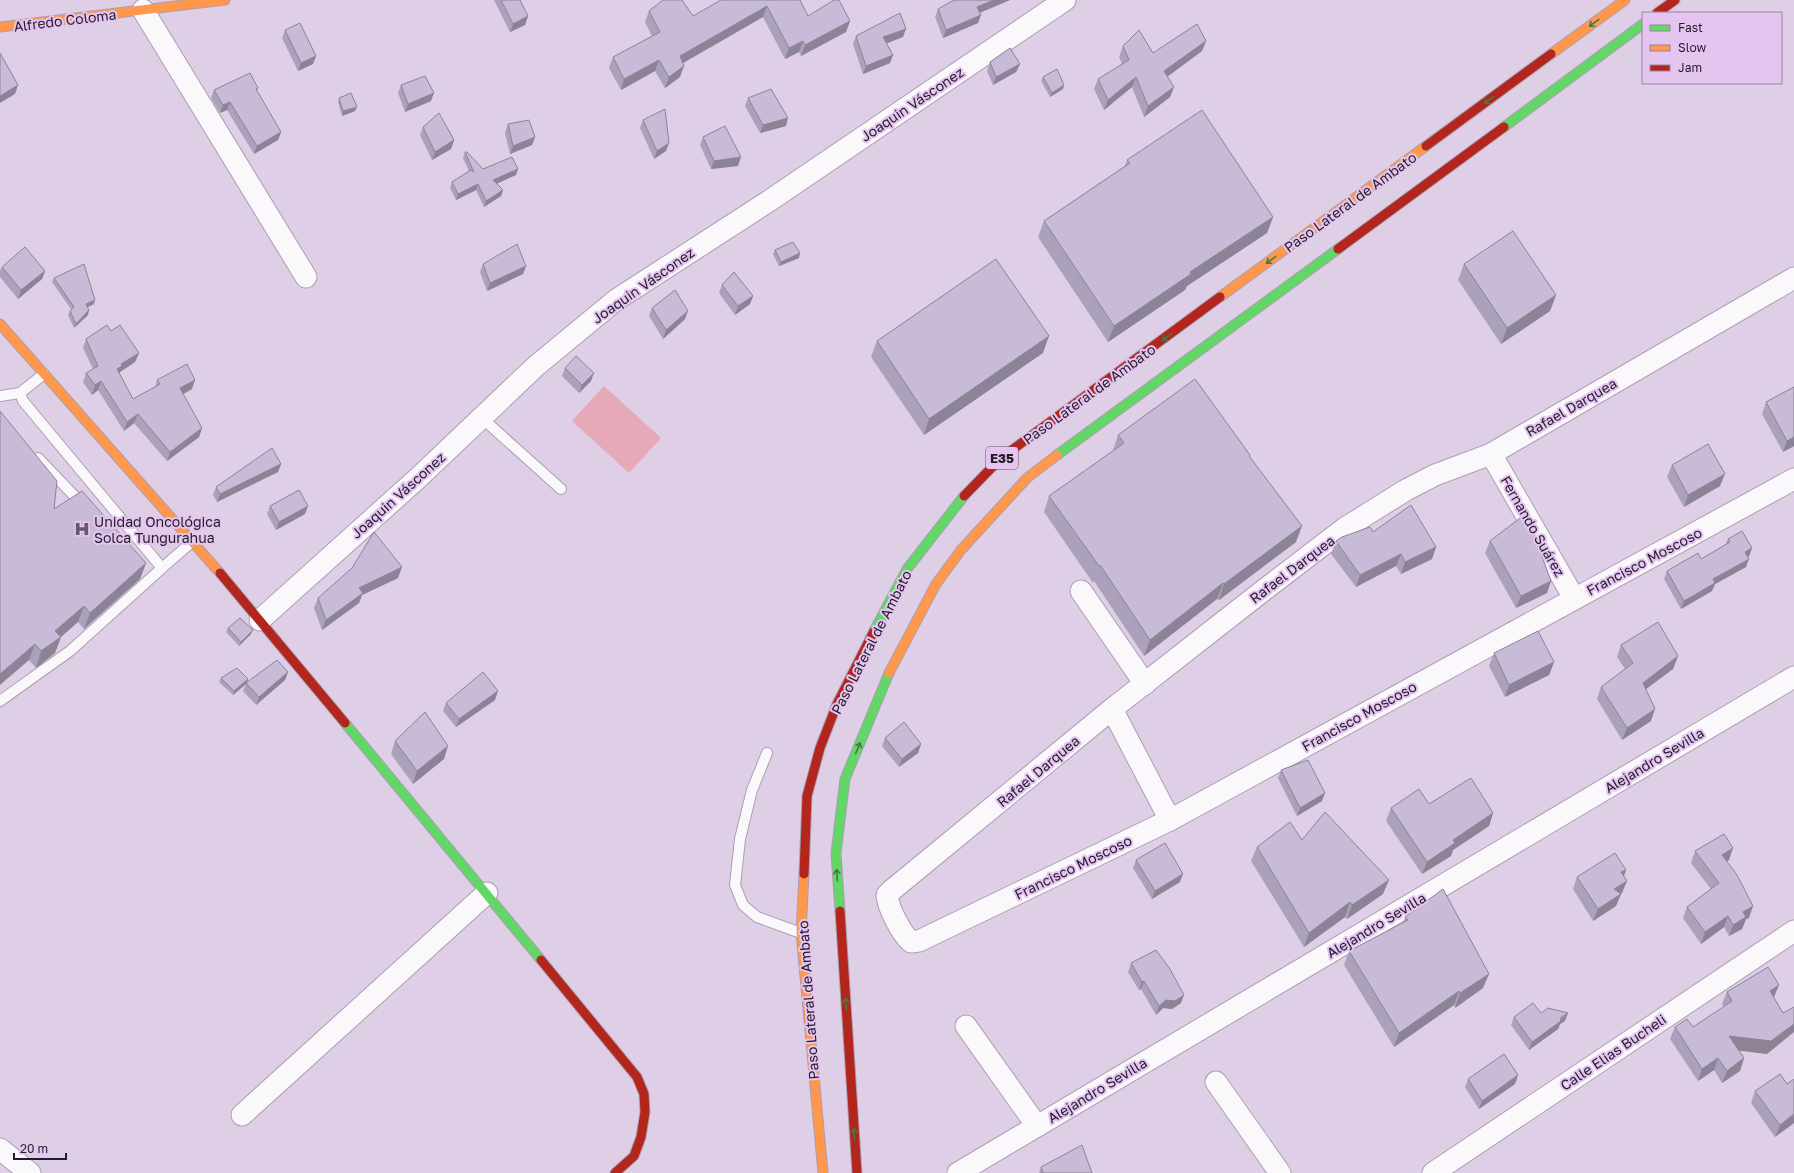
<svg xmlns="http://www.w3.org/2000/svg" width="1794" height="1173" viewBox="0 0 1794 1173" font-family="'Golos Text',sans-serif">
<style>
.green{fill:#e6a9b7}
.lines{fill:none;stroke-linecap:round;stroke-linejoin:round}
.lane-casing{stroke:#ac9fb1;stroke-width:12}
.street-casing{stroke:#ac9fb1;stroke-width:23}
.fast-casing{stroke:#ac9fb1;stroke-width:11}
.slow-casing{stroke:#ac9fb1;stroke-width:11}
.jam-casing{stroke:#ac9fb1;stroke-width:11}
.lane{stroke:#faf8fb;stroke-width:10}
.street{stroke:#faf8fb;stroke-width:21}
.fast{stroke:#63d668;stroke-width:9}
.slow{stroke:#ff974d;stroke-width:9}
.jam{stroke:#b3261e;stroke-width:9}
.wall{fill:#aca1ba}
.shaded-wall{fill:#8c8397}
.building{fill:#c8bbd8;stroke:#8c8397}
.oneway{stroke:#447849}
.labels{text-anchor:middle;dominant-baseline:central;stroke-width:4;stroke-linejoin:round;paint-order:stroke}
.shield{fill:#e3c5f0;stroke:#5e4d65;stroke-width:1}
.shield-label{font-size:13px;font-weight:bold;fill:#251a2a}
.street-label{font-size:14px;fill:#251a2a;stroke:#e3c5f0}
.poi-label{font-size:14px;fill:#251a2a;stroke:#e3c5f0;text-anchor:start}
</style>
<rect width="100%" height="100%" fill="#dfcfe6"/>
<path class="green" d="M604,386L661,438L629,473L572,421Z"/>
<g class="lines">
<defs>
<g id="lane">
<path d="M0,396L20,393"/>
<path d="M482,418L561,489"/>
<path d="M38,458L83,505"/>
<path d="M162,568L193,541"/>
<path d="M0,701L70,651L162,568L23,401L20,393L44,374"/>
<path d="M767,753L752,790L740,839L735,885L743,905L757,917L801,933"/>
</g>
<g id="street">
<path d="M143,10L306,277"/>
<path d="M1794,278L1491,454L1435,475L1406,490L1345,528L1264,590L1112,709L892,890L887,895C888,908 901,933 911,942L919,941L1170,820L1794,479"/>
<path d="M1491,454L1574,598"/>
<path d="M1081,591L1145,684"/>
<path d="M260,620L418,478L536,366L616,300L769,201L1065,0"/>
<path d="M1112,709L1170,820"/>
<path d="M966,1026L1037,1126"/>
<path d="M1216,1082L1280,1173"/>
<path d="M242,1115L487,893"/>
<path d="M0,1149L30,1173"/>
<path d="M958,1173L1794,677"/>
<path d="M1433,1173L1794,931"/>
</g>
<g id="fast">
<path d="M1504,127L1643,24"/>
<path d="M1057,455L1338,249"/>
<path d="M874,631L907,569L964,496"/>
<path d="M345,723L541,960"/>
<path d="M840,911L836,853L845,779L889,673"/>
</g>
<g id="slow">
<path d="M0,27L225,0"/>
<path d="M1551,54L1625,0"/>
<path d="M1220,297L1426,146"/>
<path d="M0,324L220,573"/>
<path d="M889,673L936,584L961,550L1027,478L1057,455"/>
<path d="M804,874L801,933L823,1173"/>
</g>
<g id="jam">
<path d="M1657,13L1675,0"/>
<path d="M1426,146L1551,54"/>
<path d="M1338,249L1504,127"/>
<path d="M964,496L1001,458L1220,297"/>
<path d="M220,573L345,723"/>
<path d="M804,874L807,796L820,748L837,704L874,631"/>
<path d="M840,911L857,1173"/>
<path d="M541,960L637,1077L644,1094L645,1112L641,1137L634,1156L615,1173"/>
</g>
</defs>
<use href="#lane" class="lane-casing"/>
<use href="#street" class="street-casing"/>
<use href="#fast" class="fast-casing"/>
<use href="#slow" class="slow-casing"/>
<use href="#jam" class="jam-casing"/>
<use href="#lane" class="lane"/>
<use href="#street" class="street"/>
<use href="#fast" class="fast"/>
<use href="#slow" class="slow"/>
<use href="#jam" class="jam"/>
</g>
<g class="wall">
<path d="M494,0H520L528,16L525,25L510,32Z"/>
<path d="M800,0L808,16L850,21L846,32L801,56L799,52L785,59L763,17L683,63L680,77L665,88L655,71L621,90L609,68L613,57L652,36L645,22L649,11L693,16Z"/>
<path d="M1010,0L980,13L978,23L943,38L935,17L938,9Z"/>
<path d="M285,30L316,56L313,64L298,71L282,38Z"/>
<path d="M856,36L903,37L886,43L890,63L863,74L853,44Z"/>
<path d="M1206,41L1202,51L1167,77L1174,87L1170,97L1144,117L1132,87L1104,110L1094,89L1098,79L1122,64L1119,57L1123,46L1153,53Z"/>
<path d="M990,62L1020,64L1016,72L993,85L987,71Z"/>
<path d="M1043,77L1064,85L1063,89L1050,97L1041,81Z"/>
<path d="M401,85L431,101L405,112L398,93Z"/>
<path d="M258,88L257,91L281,132L278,140L254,154L227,110L220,113L211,98L214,90Z"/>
<path d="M339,98L355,111L342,116L338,102Z"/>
<path d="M748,98L786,126L760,133L745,106Z"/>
<path d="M643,120L666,151L654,159L640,128Z"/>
<path d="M508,124L535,137L532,145L510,154L505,133Z"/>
<path d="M423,127L454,140L451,149L432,160L420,135Z"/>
<path d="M703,137L738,166L711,169L700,145Z"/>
<path d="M465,152L483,169H518L516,175L496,184L503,190L501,196L484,207L476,190L456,200L450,188L452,182L469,171L463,158Z"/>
<path d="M1127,160L1273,217L1267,233L1187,286L1185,290L1108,342L1038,237L1044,221L1125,166Z"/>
<path d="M775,250L799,258L779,266L773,254Z"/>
<path d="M483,264L526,266L523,274L487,291L480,272Z"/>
<path d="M1464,264L1556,295L1550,311L1501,344L1458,280Z"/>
<path d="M2,267L45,271L42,279L18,299L0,277V271Z"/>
<path d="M54,278L94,304L88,307V315L74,328L68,315L71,309L52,282Z"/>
<path d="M722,285L753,296L750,304L735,315L719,293Z"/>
<path d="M652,308L685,319L663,339L649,316Z"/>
<path d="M111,331L139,353L135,362L120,372V374L133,399L155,387L157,380L192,389L183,394L202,428L199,437L167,461L134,423L124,431L98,390L92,395L83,382L86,373L93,369L83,348L86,339Z"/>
<path d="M877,341L1043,353L924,435L871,357Z"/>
<path d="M565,368L591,381L579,393L562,376Z"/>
<path d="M1794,387V446L1783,452L1762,414L1766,402Z"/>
<path d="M1118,435L1250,455V457L1296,542L1219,600L1217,599L1144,656L1094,581L1093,583L1044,512L1049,496L1113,451Z"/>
<path d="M281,464L278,472L217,502L213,495L216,487Z"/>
<path d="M1672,465L1720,486L1684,507L1667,477Z"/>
<path d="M270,506L305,514L276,530L267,514Z"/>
<path d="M54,509L146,563L140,579L84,629L78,622L61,637L55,653L36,668L29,660Z"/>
<path d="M1373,532L1436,547L1432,559L1401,574L1396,566L1356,587L1331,554L1336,541Z"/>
<path d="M1728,539L1752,548L1749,556L1748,557L1746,567L1715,584L1712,591L1681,609L1664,579L1667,571L1701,559L1725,545Z"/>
<path d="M1490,541L1551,581L1547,593L1516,608L1485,553Z"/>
<path d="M398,578L362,595L359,603L322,630L314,608L318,598Z"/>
<path d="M228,628L251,634L239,646L226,632Z"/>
<path d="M1621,645L1678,656L1673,669L1646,689L1651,721L1622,740L1597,699L1601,687L1625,669L1617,657Z"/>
<path d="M1494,653L1554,662L1549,675L1505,697L1489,666Z"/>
<path d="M288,672L285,680L256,705L243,691L246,684L233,695L219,682L221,678L247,682Z"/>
<path d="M495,700L456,727L443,711L446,703Z"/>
<path d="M885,738L921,744L918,753L899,767L882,746Z"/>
<path d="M395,741L444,759L413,784L391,754Z"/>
<path d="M1281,770L1322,801L1297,816L1278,778Z"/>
<path d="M1429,804L1493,813L1489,826L1453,850L1451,856L1422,874L1386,821L1391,808Z"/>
<path d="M1302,840L1383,894L1347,919L1345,917L1304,947L1251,861L1257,847Z"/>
<path d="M1695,851L1729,860L1727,861L1749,918L1746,919L1742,929L1729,936L1724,927L1701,944L1683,918L1687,907L1711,889L1691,863Z"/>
<path d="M1136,860L1180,882L1152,899L1133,868Z"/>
<path d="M1577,877H1624L1622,893L1621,894L1616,906L1593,921L1573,889Z"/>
<path d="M1405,917L1483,988L1455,1008L1454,1005L1394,1047L1344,965L1349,951L1403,923Z"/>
<path d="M1131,963L1181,1003L1172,1009L1163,1008L1156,1015L1141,989L1139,990L1128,972Z"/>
<path d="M1727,992L1774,997H1773L1767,1054L1739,1050L1744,1058L1740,1071L1722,1083L1714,1070L1698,1081L1670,1039L1675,1027H1693L1724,1007L1722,1004Z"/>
<path d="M1541,1013L1565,1021L1560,1024L1558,1029L1529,1050L1511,1025L1514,1017Z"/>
<path d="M1518,1075L1515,1084L1479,1109L1465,1087L1468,1079Z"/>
<path d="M1794,1079V1123L1775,1137L1751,1103L1755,1091L1787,1084Z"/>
<path d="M1041,1167L1092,1173H1039Z"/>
</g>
<g class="shaded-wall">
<path d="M994,0H1010L974,15L977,7Z"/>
<path d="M767,6L763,17L676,67L680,56Z"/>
<path d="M981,15L978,23L943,38L946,30Z"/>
<path d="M528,16L525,25L510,32L513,24Z"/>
<path d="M850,21L846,32L801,56L805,45Z"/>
<path d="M906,29L903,37L880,46L883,37Z"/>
<path d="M803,41L799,52L785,59L789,48Z"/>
<path d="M1206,41L1202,51L1160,82L1164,71Z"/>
<path d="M893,55L890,63L863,74L866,66Z"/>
<path d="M316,56L313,64L298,71L301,63Z"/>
<path d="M659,60L655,71L621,90L624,79Z"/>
<path d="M1020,64L1016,72L993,85L996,77Z"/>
<path d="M684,66L680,77L665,88L669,77Z"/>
<path d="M1136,77L1132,87L1104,110L1108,100Z"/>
<path d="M18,85L15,94L0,103V96Z"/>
<path d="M1064,85L1063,89L1050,97L1052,93Z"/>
<path d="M1174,87L1170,97L1144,117L1148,106Z"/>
<path d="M434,93L431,101L405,112L408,104Z"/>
<path d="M230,102L227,110L220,113L223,105Z"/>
<path d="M357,107L355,111L342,116L343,111Z"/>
<path d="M788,118L786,126L760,133L763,125Z"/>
<path d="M281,132L278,140L254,154L257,146Z"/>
<path d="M535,137L532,145L510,154L513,146Z"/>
<path d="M454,140L451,149L432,160L435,152Z"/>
<path d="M669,143L666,151L654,159L657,151Z"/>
<path d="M741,157L738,166L711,169L714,161Z"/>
<path d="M518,169L516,175L491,186L493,180Z"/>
<path d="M478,184L476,190L456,200L458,194Z"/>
<path d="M503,190L501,196L484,207L486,201Z"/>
<path d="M1273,217L1267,233L1187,286L1185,290L1108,342L1114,326L1190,272Z"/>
<path d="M800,253L799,258L779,266L781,262Z"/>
<path d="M526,266L523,274L487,291L490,283Z"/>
<path d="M45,271L42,279L18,299L21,290Z"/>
<path d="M1556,295L1550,311L1501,344L1507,328Z"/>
<path d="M753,296L750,304L735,315L738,306Z"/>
<path d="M95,300L94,304L85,308L86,304Z"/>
<path d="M89,310L88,315L74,328L76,324Z"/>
<path d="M688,311L685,319L663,339L666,330Z"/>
<path d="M1049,336L1043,353L924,435L929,419Z"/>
<path d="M139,353L135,362L120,372L119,375L117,369L121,364Z"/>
<path d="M594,373L591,381L579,393L582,385Z"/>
<path d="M195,380L192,389L176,398L180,388Z"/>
<path d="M101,381L98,390L92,395L95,385Z"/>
<path d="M138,414L134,423L124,431L127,422Z"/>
<path d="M202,428L199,437L167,461L170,452Z"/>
<path d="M1794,437V446L1783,452L1787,441Z"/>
<path d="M281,464L278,472L217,502L220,494Z"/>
<path d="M1725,474L1720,486L1684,507L1688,495Z"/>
<path d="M308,506L305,514L276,530L279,522Z"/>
<path d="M1302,526L1296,542L1219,600L1224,584Z"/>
<path d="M1436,547L1432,559L1401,574L1405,562Z"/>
<path d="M1752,548L1749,556L1742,560L1745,552Z"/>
<path d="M1401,554L1396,566L1356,587L1360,575Z"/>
<path d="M1749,559L1746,567L1715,584L1712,591L1681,609L1684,601L1713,579Z"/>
<path d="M146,563L140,579L84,629L90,613Z"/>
<path d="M402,567L398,578L362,595L359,603L322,630L326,620L359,588Z"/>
<path d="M1551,581L1547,593L1516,608L1521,596Z"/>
<path d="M1223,583L1217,599L1144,656L1150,640Z"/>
<path d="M84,606L78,622L55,642L61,637L55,653L36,668L41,651L55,631Z"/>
<path d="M253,630L251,634L239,646L241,642Z"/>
<path d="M35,644L29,660L0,685V674Z"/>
<path d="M1678,656L1673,669L1638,695L1643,683Z"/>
<path d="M1554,662L1549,675L1505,697L1509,685Z"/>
<path d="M288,672L285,680L256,705L259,697Z"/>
<path d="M248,679L247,684L246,683V684L233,695L234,691Z"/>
<path d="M498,691L495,700L456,727L459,719Z"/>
<path d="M1655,709L1651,721L1622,740L1627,728Z"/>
<path d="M921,744L918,753L899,767L902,759Z"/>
<path d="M448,746L444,759L413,784L417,771Z"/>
<path d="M1325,793L1322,801L1297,816L1300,808Z"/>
<path d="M1493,813L1489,826L1453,850L1451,856L1422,874L1427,862L1453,840Z"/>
<path d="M1733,848L1729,860L1718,867L1722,855Z"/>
<path d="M1626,870L1622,883L1621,872Z"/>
<path d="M1183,874L1180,882L1152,899L1155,891Z"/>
<path d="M1389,880L1383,894L1347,919L1352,905Z"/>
<path d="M1627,881L1622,893L1621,894L1616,906L1593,921L1598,909L1614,889Z"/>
<path d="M1350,902L1345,917L1304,947L1309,933Z"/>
<path d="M1753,906L1749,918L1746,919L1742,929L1729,936L1733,925L1743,912Z"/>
<path d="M1728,916L1724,927L1701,944L1705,932Z"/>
<path d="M1489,974L1483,988L1455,1008L1460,993Z"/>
<path d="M1144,981L1141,989L1139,990L1142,982Z"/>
<path d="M1779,985L1774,997L1765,1003L1770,991Z"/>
<path d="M1459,991L1454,1005L1394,1047L1399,1033Z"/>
<path d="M1184,995L1181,1003L1172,1009L1163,1008L1156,1015L1159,1006L1166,1000Z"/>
<path d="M1568,1013L1565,1021L1560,1024L1558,1029L1529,1050L1532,1042Z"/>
<path d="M1794,1024V1032L1767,1054L1725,1049L1729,1036Z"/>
<path d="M1718,1058L1714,1070L1698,1081L1702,1069Z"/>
<path d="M1744,1058L1740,1071L1722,1083L1727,1071Z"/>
<path d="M1518,1075L1515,1084L1479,1109L1482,1101Z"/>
<path d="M1794,1114V1123L1775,1137L1780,1125Z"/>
</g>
<g class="building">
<path d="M501,0H520L528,16L513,24Z"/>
<path d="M663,0H682L693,16L721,0H800L808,16L834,0H839L850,21L805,45L803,41L789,48L767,6L680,56L684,66L669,77L659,60L624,79L613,57L660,32L649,11Z"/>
<path d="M954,0H994L977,7L981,15L946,30L938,9Z"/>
<path d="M900,13L906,29L883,37L893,55L866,66L856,36Z"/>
<path d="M300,23L316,56L301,63L285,30Z"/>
<path d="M1197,24L1206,41L1164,71L1174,87L1148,106L1136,77L1108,100L1098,79L1129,60L1123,46L1139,30L1153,53Z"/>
<path d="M1010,48L1020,64L996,77L990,62Z"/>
<path d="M0,53L18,85L0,96Z"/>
<path d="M1057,69L1064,85L1052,93L1043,77Z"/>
<path d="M250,73L258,88L256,89L281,132L257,146L230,102L223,105L214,90Z"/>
<path d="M425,76L434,93L408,104L401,85Z"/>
<path d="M771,89L788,118L763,125L748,98Z"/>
<path d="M351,93L357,107L343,111L339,98Z"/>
<path d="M665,109L669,143L657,151L643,120Z"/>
<path d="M1202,110L1273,217L1190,272L1191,274L1114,326L1044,221L1130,163L1127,160Z"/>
<path d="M439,113L454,140L435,152L423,127Z"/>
<path d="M529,120L535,137L513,146L508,124Z"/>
<path d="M725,126L741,157L714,161L703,137Z"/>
<path d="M465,152H467L483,169L512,157L518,169L493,180L503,190L486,201L478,184L458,194L452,182L471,170L474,172Z"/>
<path d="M1513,231L1556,295L1507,328L1464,264Z"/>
<path d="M793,242L800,253L781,262L775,250Z"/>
<path d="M517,244L526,266L490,283L483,264Z"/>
<path d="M25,247L45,271L21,290L2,267Z"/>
<path d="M996,259L1049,336L929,419L877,341Z"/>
<path d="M84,264L95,300L86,304L89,310L76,324L70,311L74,307L54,278Z"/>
<path d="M734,272L753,296L738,306L722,285Z"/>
<path d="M675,290L688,311L666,330L652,308Z"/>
<path d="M107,325L111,331L120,325L139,353L121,364L122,366L117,369L133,399L160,384L157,380L187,364L195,380L180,388L202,428L170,452L138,414L127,422L101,381L95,385L86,373L98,366L86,339Z"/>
<path d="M576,356L594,373L582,385L565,368Z"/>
<path d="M1195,379L1250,455L1249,456L1302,526L1224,584L1223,583L1150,640L1100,565L1099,566L1049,496L1124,443L1118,435Z"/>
<path d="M1794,387V437L1787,441L1766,402Z"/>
<path d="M0,411L57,481L54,509L82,491L146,563L90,613L84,606L55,631L61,637L41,651L35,644L0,674Z"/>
<path d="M1708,444L1725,474L1688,495L1672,465Z"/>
<path d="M272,448L281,464L220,494L216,487Z"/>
<path d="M299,490L308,506L279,522L270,506Z"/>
<path d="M1411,505L1436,547L1405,562L1401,554L1360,575L1336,541L1342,537L1370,527L1373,532Z"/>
<path d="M1524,515L1532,529L1551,581L1521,596L1490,541Z"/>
<path d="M1742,531L1752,548L1745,552L1749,559L1713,579L1715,583L1684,601L1667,571L1698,553L1701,559L1730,542L1728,539Z"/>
<path d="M374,532L402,567L359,588L363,593L326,620L318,598L352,568Z"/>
<path d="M240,618L253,630L241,642L228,628Z"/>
<path d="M1658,622L1678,656L1643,683L1655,709L1627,728L1601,687L1633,663L1621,645Z"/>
<path d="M1538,631L1554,662L1509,685L1494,653Z"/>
<path d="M277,660L288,672L259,697L246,683Z"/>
<path d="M237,668L248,679L234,691L221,678Z"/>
<path d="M483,672L498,691L459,719L446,703Z"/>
<path d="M425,712L448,746L417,771L395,741Z"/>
<path d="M904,722L921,744L902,759L885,738Z"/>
<path d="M1308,760L1325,793L1300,808L1281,770Z"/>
<path d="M1471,778L1493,813L1453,840L1455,843L1427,862L1391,808L1419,789L1429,804Z"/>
<path d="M1325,812L1389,880L1352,905L1350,902L1309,933L1257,847L1290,822L1302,840Z"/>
<path d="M1724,834L1733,848L1722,855L1737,875L1753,906L1743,912L1746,917L1733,925L1728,916L1705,932L1687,907L1719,883L1695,851Z"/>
<path d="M1165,843L1183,874L1155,891L1136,860Z"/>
<path d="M1615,853L1626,870L1621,872L1627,881L1614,889L1621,894L1598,909L1577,877Z"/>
<path d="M1443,889L1489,974L1460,993L1459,991L1399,1033L1349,951L1408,920L1405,917Z"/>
<path d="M1156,950L1170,969L1184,995L1175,1001L1166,1000L1159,1006L1144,981L1142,982L1131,963Z"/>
<path d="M1768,967L1779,985L1770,991L1783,1013L1794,1007V1024L1771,1041L1729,1036L1744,1058L1727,1071L1718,1058L1702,1069L1675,1027L1687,1019L1693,1027L1732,1001L1727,992Z"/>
<path d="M1533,1003L1541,1013L1548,1008L1568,1013L1560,1018L1561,1021L1532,1042L1514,1017Z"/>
<path d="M1504,1054L1518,1075L1482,1101L1468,1079Z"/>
<path d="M1780,1074L1787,1084L1794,1079V1114L1780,1125L1755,1091Z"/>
<path d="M1082,1145L1092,1173H1043L1041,1167Z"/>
</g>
<defs><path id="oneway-shaft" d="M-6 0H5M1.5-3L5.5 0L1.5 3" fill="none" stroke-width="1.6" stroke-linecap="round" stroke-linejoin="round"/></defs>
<g class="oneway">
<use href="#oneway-shaft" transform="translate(1594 23) rotate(144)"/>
<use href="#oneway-shaft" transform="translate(1489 100) rotate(144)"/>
<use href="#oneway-shaft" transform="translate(1271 260) rotate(144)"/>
<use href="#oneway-shaft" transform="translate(1167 337) rotate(144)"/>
<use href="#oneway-shaft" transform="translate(858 748) rotate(-68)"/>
<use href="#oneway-shaft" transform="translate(837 875) rotate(-94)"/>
<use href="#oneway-shaft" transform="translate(846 1004) rotate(-94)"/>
<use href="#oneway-shaft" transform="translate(854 1134) rotate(-94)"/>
</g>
<defs>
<symbol id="hospital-bare" viewBox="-9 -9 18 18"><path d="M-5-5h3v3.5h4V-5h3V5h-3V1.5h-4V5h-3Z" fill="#66596c" stroke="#e3c5f0" stroke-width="2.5" paint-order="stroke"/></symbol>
</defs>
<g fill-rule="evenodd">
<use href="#hospital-bare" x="71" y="518" width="22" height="22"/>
</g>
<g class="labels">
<rect class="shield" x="986" y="447" width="32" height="22" rx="3"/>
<g class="shield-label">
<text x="1002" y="458">E35</text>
</g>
<g class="street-label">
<text transform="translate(65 20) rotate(-7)">Alfredo Coloma</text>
<text transform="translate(912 104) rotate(-34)">Joaquin Vásconez</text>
<text transform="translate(1350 202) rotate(-36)">Paso Lateral de Ambato</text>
<text transform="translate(643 285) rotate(-35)">Joaquin Vásconez</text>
<text transform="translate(1089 394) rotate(-36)">Paso Lateral de Ambato</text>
<text transform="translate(1571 407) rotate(-30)">Rafael Darquea</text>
<text transform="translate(398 495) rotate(-42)">Joaquin Vásconez</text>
<text transform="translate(1533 526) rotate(60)">Fernando Suárez</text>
<text transform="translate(1644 561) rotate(-28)">Francisco Moscoso</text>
<text transform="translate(1292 569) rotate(-37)">Rafael Darquea</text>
<text transform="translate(871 642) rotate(-63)">Paso Lateral de Ambato</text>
<text transform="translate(1359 716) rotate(-29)">Francisco Moscoso</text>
<text transform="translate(1654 760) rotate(-31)">Alejandro Sevilla</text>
<text transform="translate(1038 771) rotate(-40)">Rafael Darquea</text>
<text transform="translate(1073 867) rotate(-26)">Francisco Moscoso</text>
<text transform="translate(1376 925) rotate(-31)">Alejandro Sevilla</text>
<text transform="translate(808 1000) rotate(-94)">Paso Lateral de Ambato</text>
<text transform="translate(1613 1052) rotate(-34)">Calle Elias Bucheli</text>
<text transform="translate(1097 1090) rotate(-31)">Alejandro Sevilla</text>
</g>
<g class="poi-label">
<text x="94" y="521">Unidad Oncológica<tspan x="94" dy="16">Solca Tungurahua</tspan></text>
</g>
</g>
<rect x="1642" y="12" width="140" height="72" fill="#e3c5f0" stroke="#9781a1"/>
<rect x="1650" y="25" width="20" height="6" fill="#63d668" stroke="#9781a1"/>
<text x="1678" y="32" font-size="12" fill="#251a2a">Fast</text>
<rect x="1650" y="45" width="20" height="6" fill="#ff974d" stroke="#9781a1"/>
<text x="1678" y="52" font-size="12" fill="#251a2a">Slow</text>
<rect x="1650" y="65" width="20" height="6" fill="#b3261e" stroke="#9781a1"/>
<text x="1678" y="72" font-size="12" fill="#251a2a">Jam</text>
<path d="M14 1153v6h52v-6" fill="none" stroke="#251a2a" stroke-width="2"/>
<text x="20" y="1153" font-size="12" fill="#251a2a" stroke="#e3c5f0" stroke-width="3" paint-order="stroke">20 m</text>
</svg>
